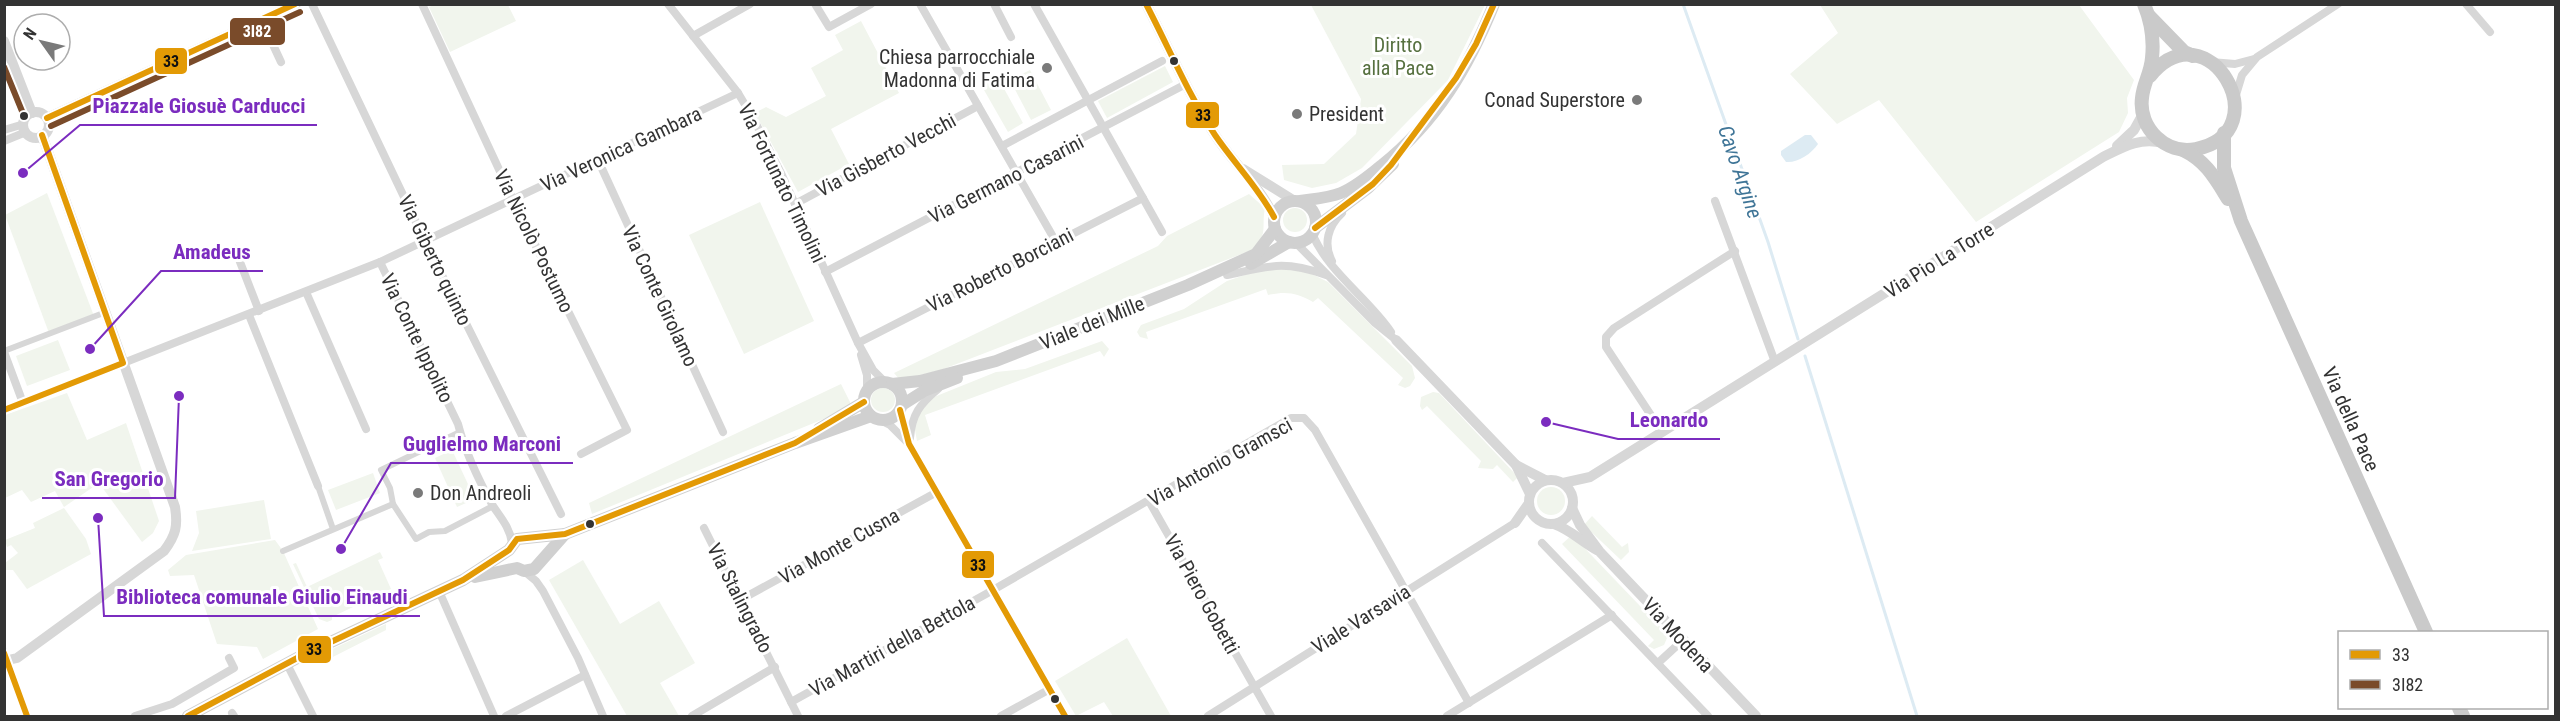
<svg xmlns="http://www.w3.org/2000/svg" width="2560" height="721" viewBox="0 0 2560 721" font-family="'Roboto Condensed',sans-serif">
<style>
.green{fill:#f1f5ed}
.water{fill:#ddebf3}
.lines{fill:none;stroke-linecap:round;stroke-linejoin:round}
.stream{stroke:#ddebf3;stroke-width:3}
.pedestrian{stroke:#d7d7d7;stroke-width:6}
.minor{stroke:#d7d7d7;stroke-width:8}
.tertiary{stroke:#d7d7d7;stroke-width:10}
.secondary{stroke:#d0d0d0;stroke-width:12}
.primary{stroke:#cacaca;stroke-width:14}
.bus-1-casing{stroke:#fff;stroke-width:10}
.bus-2-casing{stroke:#fff;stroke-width:10}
.bus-1{stroke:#e39a05;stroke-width:6}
.bus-2{stroke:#7a4b2a;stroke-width:6}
.bus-dot{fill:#333;stroke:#fff;stroke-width:2}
.poi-dot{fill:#7a7a7a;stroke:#fff;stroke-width:2}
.labels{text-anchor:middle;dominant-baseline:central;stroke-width:6;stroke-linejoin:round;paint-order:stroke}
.park-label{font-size:20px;fill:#56703f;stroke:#fff}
.poi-label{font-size:20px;fill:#333;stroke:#fff;text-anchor:end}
.street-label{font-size:20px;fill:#333;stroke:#fff}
.water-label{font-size:21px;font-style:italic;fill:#3f7597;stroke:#fff}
.leader{fill:none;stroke:#7b2cbf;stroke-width:2}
.callout-dot{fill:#7b2cbf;stroke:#fff;stroke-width:2}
.callout-label{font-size:21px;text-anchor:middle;font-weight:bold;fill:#7b2cbf;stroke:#fff;stroke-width:6;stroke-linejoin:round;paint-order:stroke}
.line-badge{stroke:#fff;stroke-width:2}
.badge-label{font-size:16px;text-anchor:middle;font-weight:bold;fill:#fff}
.pale-badge-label{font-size:16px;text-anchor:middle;font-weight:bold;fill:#111}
</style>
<rect width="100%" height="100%" fill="#fff"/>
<g class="green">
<path d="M434,5H508L516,21L450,52L429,7Z"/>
<path d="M1311,5H1485L1448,80L1362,168L1336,183L1312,188L1284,180L1282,165L1324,164L1356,134L1361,99Z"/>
<path d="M2079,5L2134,80L2127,98L2128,113L2119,132L1976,222L1879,100L1837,124L1790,74L1838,33L1820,5Z"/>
<path d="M861,21L899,93L831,129L849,164L798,192L755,113L766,107L786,117L826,96L811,68L843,50L835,35Z"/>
<path d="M1165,66L1173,82L1107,118L1098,101Z"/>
<path d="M1030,70L1051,110L1031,120L1010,80Z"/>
<path d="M996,74L1023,123L1008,132L980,83Z"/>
<path d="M47,193L94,316L49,333L5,215Z"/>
<path d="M1249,194L1265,208C1261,227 1269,234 1252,250L941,370L900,380L894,373L1158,246L1167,236Z"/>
<path d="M760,202L814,321L744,354L689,235Z"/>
<circle cx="1295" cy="220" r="12"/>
<path d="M1281,267L1306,271L1328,282L1412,366L1415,378L1410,386L1405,388L1398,385L1403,378L1318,298L1313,302C1297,293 1287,291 1268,295L1266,289L1146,332L1148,339L1140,337L1137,332L1141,325L1184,309L1227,281L1257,271Z"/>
<path d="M58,340L70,370L27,386L16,356Z"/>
<path d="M1102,341L1109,349L1104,357L1100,351L925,415L931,435L917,441L914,425L924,405L934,397L996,372L1025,369Z"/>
<path d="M841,384L851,404L831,416L592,514L589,503Z"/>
<circle cx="883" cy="400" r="12"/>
<path d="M1433,392L1439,393L1518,477L1513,482L1497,465L1493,469L1478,468L1481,461L1427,406L1422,410L1420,406L1421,397Z"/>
<path d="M67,393L87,440L126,423L159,521L153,533L142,542L99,483L64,507L55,491L31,502L22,490L5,498V415Z"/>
<path d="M452,450L475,499L457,507L435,458Z"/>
<path d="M373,473L380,493L336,510L328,490Z"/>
<circle cx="1551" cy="501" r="14"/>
<path d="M264,500L271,539L192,551L199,533L196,511Z"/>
<path d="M64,508L86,539L91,554L27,589L13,570H5V563L18,553L11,545L7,547L5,540L35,528L33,523Z"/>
<path d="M1592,516L1622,547L1628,543L1629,552L1621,560L1584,525Z"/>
<path d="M1572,535L1663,630L1667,638L1664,645L1654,649L1648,646L1654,640L1562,544Z"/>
<path d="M275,540L283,551L318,629L263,659L257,647L217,644L194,575L170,576L168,570L186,555Z"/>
<path d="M380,552L383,558L378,560L391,589L332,617V620L327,622L319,619L293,564L296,563L307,587Z"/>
<path d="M583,560L620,624L659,601L695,663L660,683L679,716H627L549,580Z"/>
<path d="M386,624V630L323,662L313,658Z"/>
<path d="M1127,638L1171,716H1113L1104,702L1076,716L1055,681Z"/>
</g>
<path class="water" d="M1805,135H1811L1818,144C1811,154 1798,163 1786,162L1781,155V151Z"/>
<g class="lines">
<g class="stream">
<path d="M1683,4L1768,242L1798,339"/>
<path d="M1805,356L1917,716"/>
</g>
<g class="pedestrian">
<path d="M4,351L106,312"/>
<path d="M318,486L333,529"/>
<path d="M393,504L390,488L381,470L460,432"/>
<path d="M283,551L393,504L416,539L429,532L445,531L493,506"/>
</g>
<g class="minor">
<path d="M312,4L425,241L561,514"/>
<path d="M422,4L517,208L627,430L581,454"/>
<path d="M668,4L738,93L753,118L780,171L858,343L873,370L885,382"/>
<path d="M815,4L829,27L871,4"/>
<path d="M920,4L1056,242"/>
<path d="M994,4L1011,37"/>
<path d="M1034,4L1162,232"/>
<path d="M2466,4L2490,32"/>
<path d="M262,21L281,62"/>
<path d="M693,36L750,4"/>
<path d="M2211,62L2235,64L2254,59"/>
<path d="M2235,98L2242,75L2257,57L2338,4"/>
<path d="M4,130L24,124"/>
<path d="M4,141L26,132"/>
<path d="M1002,146L1162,61"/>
<path d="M598,160L723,432"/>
<path d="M1715,201L1775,362"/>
<path d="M795,204L978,106"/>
<path d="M1312,233C1327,271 1368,298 1391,332"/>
<path d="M1296,243L1375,323L1396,340"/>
<path d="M235,249L259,311"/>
<path d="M1332,261C1323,244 1328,226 1342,213"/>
<path d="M380,262L458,424C465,451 479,481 493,506C501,518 510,528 512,543"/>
<path d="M825,272L1186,84"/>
<path d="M1227,275C1270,266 1283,260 1326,275"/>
<path d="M306,292L366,429"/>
<path d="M249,315L318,486"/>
<path d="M858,343L1143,198"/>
<path d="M4,352L23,403"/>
<path d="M861,355L867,375V391"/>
<path d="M4,410L380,262L738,93"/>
<path d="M900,410L909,444L1065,716"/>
<path d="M880,420L890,425L909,444"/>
<path d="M1662,432L1606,347V337L1614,328L1735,251"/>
<path d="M910,438C912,414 920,404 938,389"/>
<path d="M1149,501L1271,716"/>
<path d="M704,528L798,716"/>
<path d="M1542,543L1708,716"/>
<path d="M524,571L536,581L543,591L578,658L603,716"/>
<path d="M439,591L494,716"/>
<path d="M740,600L937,492"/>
<path d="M4,652L27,716"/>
<path d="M1658,663L1683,640"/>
<path d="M287,664L313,716"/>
<path d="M791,702L986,594L1291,418H1304L1315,430L1469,703"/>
<path d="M232,713L234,716"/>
<path d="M135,716L172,704L234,668L229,658"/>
<path d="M506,716L585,675"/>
<path d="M692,716L775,667"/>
<path d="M1001,716L1050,689"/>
<path d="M1208,716L1515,523"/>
<path d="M1447,716L1612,615"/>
</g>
<g class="tertiary">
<path d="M1146,4C1169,48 1188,94 1215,135C1233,163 1260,186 1274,217"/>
<path d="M4,41L32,113"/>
<circle cx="36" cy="125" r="13"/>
<path d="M47,118L296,4"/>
<path d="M2117,146L2134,130L2143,114"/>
<path d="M1243,169L1293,200"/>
<path d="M1396,340L1516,465L1530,494"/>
<path d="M1516,465L1545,480"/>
<circle cx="1551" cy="502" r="22"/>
<path d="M1563,483L1590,477L2103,157C2123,147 2140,137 2163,143"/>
<path d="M1572,508L1580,525L1600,552L1756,716"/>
<path d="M1515,523L1529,503"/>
<path d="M1554,524C1571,530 1582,542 1597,550"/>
<path d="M4,661L17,658L164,551C176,535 178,526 175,507L42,135"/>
</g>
<g class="secondary">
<circle cx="1295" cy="222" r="21"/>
<path d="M1300,201C1313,199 1328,198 1341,193C1356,187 1370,175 1382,165C1437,121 1468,68 1494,4"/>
<path d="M1315,228L1368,188L1393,164"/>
<path d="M1251,264L1289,242"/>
<circle cx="883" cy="401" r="19"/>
<path d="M892,384L920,381L996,361L1188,285L1256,254L1275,229"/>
<path d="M902,405L924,391L957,378"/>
<path d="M819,429L864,402"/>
<path d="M475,577L517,568L524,571L534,569L565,534"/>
<path d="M188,716L301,656L463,580L509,550L517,539L565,534L795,443L871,416"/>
</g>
<g class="primary">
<path d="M2144,4C2151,21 2154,40 2152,58C2151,73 2143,84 2142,98C2138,128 2166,155 2196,149C2281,132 2208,5 2150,76"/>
<path d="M2149,16L2184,52L2193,56"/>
<path d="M2224,133V168L2241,221L2426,632"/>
<path d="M2183,150C2206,161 2215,178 2228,199"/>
<path d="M2459,708L2463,716"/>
</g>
<defs>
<g id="bus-1">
<path d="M1146,4C1169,48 1188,94 1215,135C1234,163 1258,187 1274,217"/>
<path d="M47,118L295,4"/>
<path d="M1315,228L1373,184L1391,165L1456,78L1476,44L1494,4"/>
<path d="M4,410L123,363L42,135"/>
<path d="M900,410L909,444L1065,716"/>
<path d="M4,653L27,716"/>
<path d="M188,716L301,656L463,580L509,550L517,539L565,534L795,443L864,402"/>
</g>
<g id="bus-2">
<path d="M4,67L24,116"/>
<path d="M51,126L300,12"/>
</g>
</defs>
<use href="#bus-1" class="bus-1-casing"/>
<use href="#bus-2" class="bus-2-casing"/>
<use href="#bus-1" class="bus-1"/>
<use href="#bus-2" class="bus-2"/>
</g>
<g class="bus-dot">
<circle cx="1174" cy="61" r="5"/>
<circle cx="24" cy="116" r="5"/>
<circle cx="590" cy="524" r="5"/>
<circle cx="1055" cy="699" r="5"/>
</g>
<g class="poi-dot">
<circle cx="1047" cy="68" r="6"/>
<circle cx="1637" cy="100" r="6"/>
<circle cx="1297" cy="114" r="6"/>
<circle cx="418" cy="493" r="6"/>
</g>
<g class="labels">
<g class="park-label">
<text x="1398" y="45">Diritto<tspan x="1398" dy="23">alla Pace</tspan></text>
</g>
<g class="poi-label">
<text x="1035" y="57">Chiesa parrocchiale<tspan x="1035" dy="23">Madonna di Fatima</tspan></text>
<text x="1625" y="100">Conad Superstore</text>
<text x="1309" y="114" text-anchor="start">President</text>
<text x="430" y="493" text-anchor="start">Don Andreoli</text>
</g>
<g class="street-label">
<text transform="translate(621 149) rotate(-25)">Via Veronica Gambara</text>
<text transform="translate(886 155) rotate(-28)">Via Gisberto Vecchi</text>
<text transform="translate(1006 179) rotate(-27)">Via Germano Casarini</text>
<text transform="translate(782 183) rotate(64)">Via Fortunato Timolini</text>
<text transform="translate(534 241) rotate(64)">Via Nicolò Postumo</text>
<text transform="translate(435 260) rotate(64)">Via Giberto quinto</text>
<text transform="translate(1939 260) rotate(-32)">Via Pio La Torre</text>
<text transform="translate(1000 270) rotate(-27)">Via Roberto Borciani</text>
<text transform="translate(660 296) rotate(65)">Via Conte Girolamo</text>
<text transform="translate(1092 323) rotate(-22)">Viale dei Mille</text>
<text transform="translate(417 338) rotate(64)">Via Conte Ippolito</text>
<text transform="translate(2351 419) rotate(66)">Via della Pace</text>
<text transform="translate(1220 462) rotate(-29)">Via Antonio Gramsci</text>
<text transform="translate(839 546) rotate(-29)">Via Monte Cusna</text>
<text transform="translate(1202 594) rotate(61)">Via Piero Gobetti</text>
<text transform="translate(740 598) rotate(63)">Via Stalingrado</text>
<text transform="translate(1361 619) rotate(-32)">Viale Varsavia</text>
<text transform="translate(1678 635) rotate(47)">Via Modena</text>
<text transform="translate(892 646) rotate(-29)">Via Martiri della Bettola</text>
</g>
<g class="water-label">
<text transform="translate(1740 172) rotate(71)">Cavo Argine</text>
</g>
</g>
<path class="leader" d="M23 173L80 125H317M90 349L161 271H263M1546 422L1618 439H1720M341 549L391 463H573M179 396L175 498H42M98 518L104 616H420"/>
<g class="callout-dot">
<circle cx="23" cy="173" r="6"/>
<circle cx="90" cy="349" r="6"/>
<circle cx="1546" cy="422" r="6"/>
<circle cx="341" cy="549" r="6"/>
<circle cx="179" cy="396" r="6"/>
<circle cx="98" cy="518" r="6"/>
</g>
<g class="callout-label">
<text x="199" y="113">Piazzale Giosuè Carducci</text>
<text x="212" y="259">Amadeus</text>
<text x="1669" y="427">Leonardo</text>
<text x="482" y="451">Guglielmo Marconi</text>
<text x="109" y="486">San Gregorio</text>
<text x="262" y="604">Biblioteca comunale Giulio Einaudi</text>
</g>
<g class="line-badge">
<rect x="229" y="17" width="57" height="29" rx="6" fill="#7a4b2a"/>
<rect x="154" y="47" width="34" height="28" rx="6" fill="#e39a05"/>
<rect x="1185" y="101" width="35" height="28" rx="6" fill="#e39a05"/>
<rect x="961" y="550" width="34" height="29" rx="6" fill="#e39a05"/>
<rect x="297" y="635" width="35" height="29" rx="6" fill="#e39a05"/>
</g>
<g class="badge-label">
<text x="257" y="37">3I82</text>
</g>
<g class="pale-badge-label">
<text x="171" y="67">33</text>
<text x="1203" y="121">33</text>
<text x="978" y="571">33</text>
<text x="314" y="655">33</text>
</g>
<rect width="2560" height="721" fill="none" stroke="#333333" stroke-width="12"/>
<rect x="2338" y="631" width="210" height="78" fill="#ffffff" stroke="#adadad" stroke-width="1.5"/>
<rect x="2350" y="650" width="30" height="9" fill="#e39a05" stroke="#adadad" stroke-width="1.5"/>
<text x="2392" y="661" font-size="18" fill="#333333">33</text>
<rect x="2350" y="680" width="30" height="9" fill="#7a4b2a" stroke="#adadad" stroke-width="1.5"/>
<text x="2392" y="691" font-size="18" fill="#333333">3I82</text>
<g transform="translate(42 42) rotate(304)"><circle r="28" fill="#ffffff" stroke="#adadad" stroke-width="1.5"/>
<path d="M0-4.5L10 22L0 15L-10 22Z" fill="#7a7a7a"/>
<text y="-9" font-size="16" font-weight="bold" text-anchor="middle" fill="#333333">N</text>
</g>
</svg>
